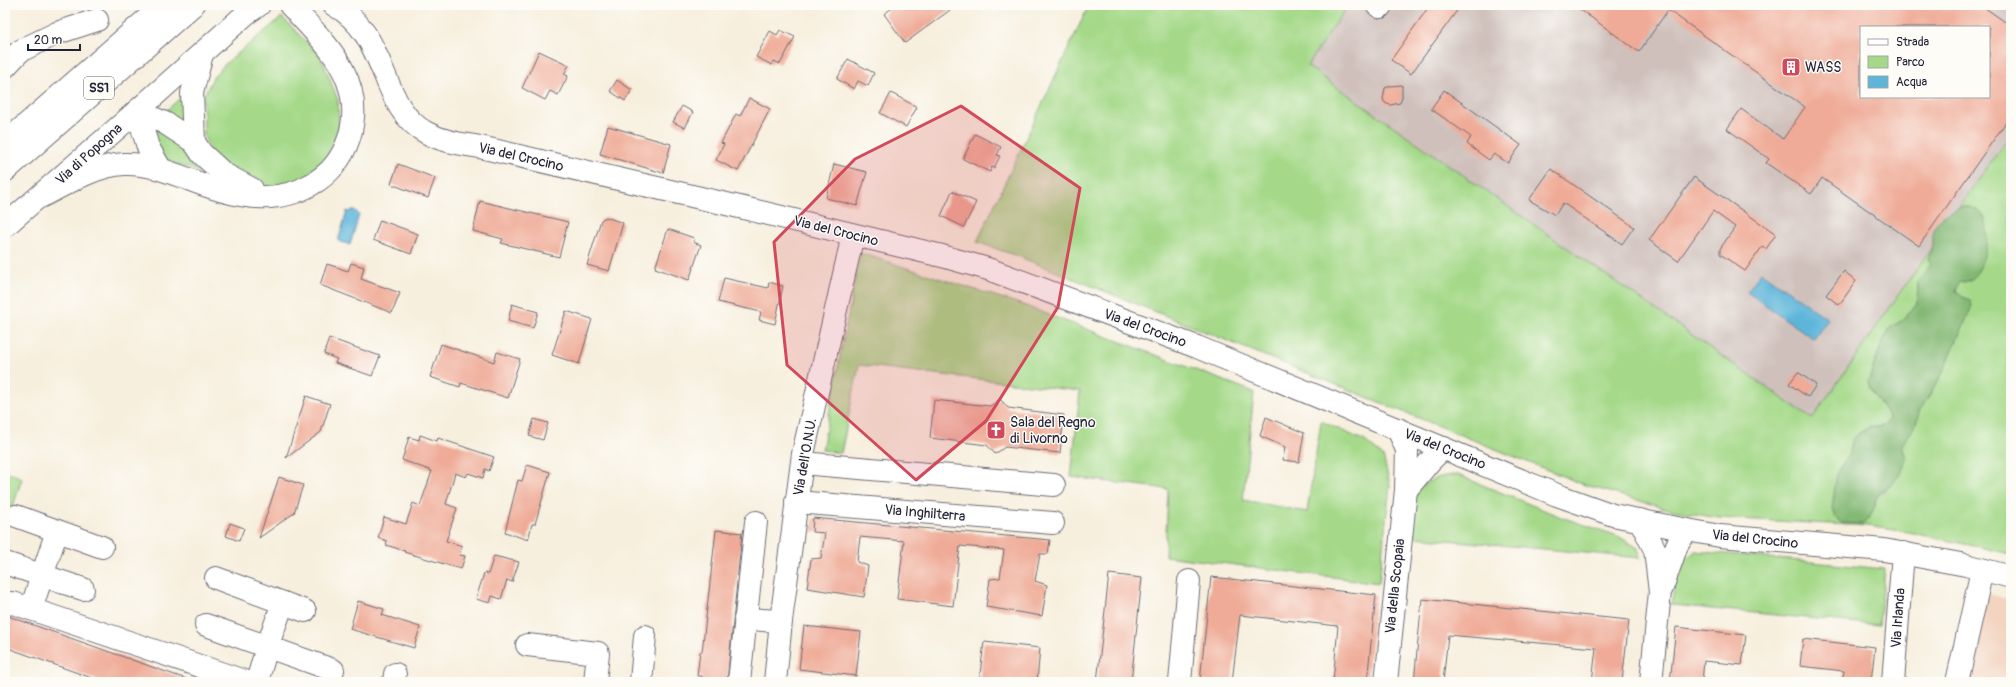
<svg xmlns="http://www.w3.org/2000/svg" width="2016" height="687" viewBox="0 0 2016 687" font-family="Pangolin,sans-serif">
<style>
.built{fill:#f3d4bf}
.industrial{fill:#cfc0bb;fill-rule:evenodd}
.green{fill:#a5d989;stroke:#647e62}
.forest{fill:#84b975;stroke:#536e58}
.water{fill:#5db5da;stroke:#406c8a}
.building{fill:#efab97;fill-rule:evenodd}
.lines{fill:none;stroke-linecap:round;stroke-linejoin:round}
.minor-casing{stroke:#6d6a74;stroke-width:24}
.major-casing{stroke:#6d6a74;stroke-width:24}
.highway-casing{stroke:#6d6a74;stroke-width:24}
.minor{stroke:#fff;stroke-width:22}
.major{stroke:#fff;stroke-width:22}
.highway{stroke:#fff;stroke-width:22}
.marked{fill:#d1495b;fill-opacity:0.2;stroke:#d1495b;stroke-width:3;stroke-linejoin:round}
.labels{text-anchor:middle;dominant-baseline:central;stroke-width:3;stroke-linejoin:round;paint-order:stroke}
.shield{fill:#fdfcf7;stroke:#646373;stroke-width:1}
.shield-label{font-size:13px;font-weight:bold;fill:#22223b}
.poi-label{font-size:14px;fill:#22223b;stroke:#fdfcf7;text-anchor:start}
.street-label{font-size:14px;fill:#22223b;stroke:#fdfcf7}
</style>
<rect width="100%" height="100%" fill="#fdfcf7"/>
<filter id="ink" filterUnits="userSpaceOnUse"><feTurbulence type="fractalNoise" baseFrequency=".025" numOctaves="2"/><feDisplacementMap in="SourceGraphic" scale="8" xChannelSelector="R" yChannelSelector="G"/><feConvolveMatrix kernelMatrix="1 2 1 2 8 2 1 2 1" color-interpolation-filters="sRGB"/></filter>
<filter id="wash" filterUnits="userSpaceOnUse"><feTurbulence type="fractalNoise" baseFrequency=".012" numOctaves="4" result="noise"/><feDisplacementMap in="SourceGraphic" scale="16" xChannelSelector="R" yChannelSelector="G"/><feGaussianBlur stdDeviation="0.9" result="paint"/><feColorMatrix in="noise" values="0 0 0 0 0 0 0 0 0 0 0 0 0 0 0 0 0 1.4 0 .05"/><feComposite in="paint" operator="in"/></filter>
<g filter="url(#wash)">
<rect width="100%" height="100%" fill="#f7efde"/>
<path class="built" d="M1970,589L2011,600V682H1949Z"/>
<path class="industrial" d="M1348,5H2011V134L1812,420L1307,66ZM1861,27H1989V97H1861Z"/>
<g class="green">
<path d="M1089,5H1348L1307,66L1812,419L1932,247L1928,259L1931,265L1918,282L1917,303L1903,320L1890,328L1870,389L1890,419C1884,427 1880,428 1870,426L1853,440L1849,454L1837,472L1875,506C1876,493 1884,493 1892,484C1898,478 1902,467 1906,459L1902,444L1915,427L1919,412L1941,376L1972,306L1969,299L1961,297L1956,291L1958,283L1973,278L1970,207H1959L2011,134V554L1908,532L1867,526L1719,518L1671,510L1582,484L1020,257L977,242Z"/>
<path d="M282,17L321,57L338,100L339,129L325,162L309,176L286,187H267L247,181L211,154L204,136L203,97L214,76L226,63Z"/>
<path d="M183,95L186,124L165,112Z"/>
<path d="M151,128L167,131L194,158L206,174L172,163L163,157Z"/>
<path d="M860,253L1020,304L1254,392L1243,500L1307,512L1321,421L1365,441L1383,456L1390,485L1379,583L1165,556L1168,489L1071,477L1080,391L859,365L841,453L822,450Z"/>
<path d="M5,471L22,478L5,532Z"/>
<path d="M1458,475L1561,517L1618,536L1638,548L1640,558L1414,537L1413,536C1413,526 1412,506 1415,497C1422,480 1441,475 1458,475Z"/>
<path d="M1695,551L1885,569L1879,625L1672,605C1675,577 1673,570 1695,551Z"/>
</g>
<path class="forest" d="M1959,207C1966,207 1973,207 1980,212C1994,222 1985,267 1973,278C1970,281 1963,282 1959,283L1956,291L1961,297L1969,299L1972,306L1941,376L1919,412L1915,427L1902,444L1906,459L1901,473L1892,484L1880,492L1875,499V506L1869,519L1863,524L1842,523L1837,520L1832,508L1837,472L1849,454L1853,440L1858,434L1870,426C1880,428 1884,427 1890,419L1870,389L1868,382L1880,348L1890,328L1903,320L1917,303L1918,282L1931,265L1928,259C1934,247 1930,229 1940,219C1945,214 1953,211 1959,207Z"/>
<g class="water">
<path d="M352,210H355L359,215L350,245L338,241L347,211L350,212Z"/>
<path d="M1761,272L1828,319L1814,339L1747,292Z"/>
</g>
<g id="blocks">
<g class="building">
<path d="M896,5H957L905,43L884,14Z"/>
<path d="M1430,5H1461L1411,74L1391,60Z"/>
<path d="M1574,5H1981L2011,26V115L1919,246L1822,178L1811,194L1766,163L1769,159L1727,129L1741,109L1783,139L1805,107L1668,10L1639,52ZM1861,27H1989V97H1861Z"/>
<path d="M780,30L795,37L780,64L774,61L772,65L756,57L770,31L777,35Z"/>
<path d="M539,51L569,65L564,74L568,76L558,95L550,91L545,100L522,88Z"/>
<path d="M848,59L874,73L868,86L858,81L854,89L837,79Z"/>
<path d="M617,80L632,90L625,101L610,91Z"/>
<path d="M1402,85V98L1400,103L1390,105L1385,103L1383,99L1385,88L1390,86Z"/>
<path d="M1444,90L1521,145L1508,163L1494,154L1489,160L1467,144L1471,137L1431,109Z"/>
<path d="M891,93L917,107L906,127L880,113Z"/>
<path d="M749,98L770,109L738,171L716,160L724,144L721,143L736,114L740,116Z"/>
<path d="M682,106L693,112L685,128L673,122Z"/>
<path d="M608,126L671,144L663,173L600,154Z"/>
<path d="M975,134L1001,147L997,155L1000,156L994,168L992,167L990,172L963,159Z"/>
<path d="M398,164L435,178L428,198L391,184Z"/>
<path d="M834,164L867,172L857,206L826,198Z"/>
<path d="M1551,169L1634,227L1622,244L1563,203L1555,215L1529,200Z"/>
<path d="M1694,177L1776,234L1766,249L1762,247L1745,271L1720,254V249L1735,227L1713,211L1678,261L1649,240Z"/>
<path d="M952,191L976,202L964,227L941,216Z"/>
<path d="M480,201L568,222L559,257L501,243L503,239L473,231Z"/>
<path d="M606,217L623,223L609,271L587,265L601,220Z"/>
<path d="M380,220L418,234L411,254L373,240Z"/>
<path d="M668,229L694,238L693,242L701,245L689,280L655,268Z"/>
<path d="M351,263L364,267L361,279L400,293L392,313L320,285L327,264L348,271Z"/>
<path d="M1844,271L1856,281L1839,305L1826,295Z"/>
<path d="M724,278L768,288L769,282L783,286L775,324L759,320L761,312L718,302Z"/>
<path d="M512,304L538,312L533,328L508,321Z"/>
<path d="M566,311L592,319L579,364L552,355Z"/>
<path d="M329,338L380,356L372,376L335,363L337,359L324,354Z"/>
<path d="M441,344L494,362L497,352L520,359L508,398L461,383L460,387L430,377Z"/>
<path d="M1798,372L1816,385L1808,397L1789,384Z"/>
<path d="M306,396L330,404L321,432L286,458Z"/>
<path d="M1000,399L1008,408L1064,415L1060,453L1005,447L995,454L987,445L930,438L934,400L990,406Z"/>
<path d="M1266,417L1304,433L1299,462L1283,460L1285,447L1260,436Z"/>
<path d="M534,419L548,423L543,440L529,436Z"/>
<path d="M420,435L437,441L438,438L494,457L489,471L485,469L483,478L468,473L466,477L455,473L446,504L457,508L446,541L462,546L459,555L465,556L461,569L404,552L405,551L386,545L387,541L378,538L384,517L406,524L413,503L420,506L432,471L402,460L409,437L419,440Z"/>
<path d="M527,465L550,472L535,524H532L528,540L505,532L518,480L522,481Z"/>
<path d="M279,477L303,485L294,513L259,538Z"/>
<path d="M813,518L1050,540L1048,554H1040L1035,581L1047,585L1042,616L986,607L990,579L1000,578L1004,550L960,546L953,606L897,599L904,541L860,537L857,562L868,566L864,597L807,588L811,559L821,558L825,533L812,532Z"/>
<path d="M230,523L244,528L239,541L226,536Z"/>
<path d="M716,530L742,533L727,682H701L702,676H697L700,652H702Z"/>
<path d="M494,556L519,562L512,582L507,580L501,599L492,596L490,603L476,599L484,573L488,574Z"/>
<path d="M1109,574L1142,578L1131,682H1097Z"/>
<path d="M1211,577L1376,595L1367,682H1333L1338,626L1240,615L1232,682L1200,681Z"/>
<path d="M1422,599L1629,620L1622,682H1592L1596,648L1448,635L1443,682H1414Z"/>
<path d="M358,601L384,609L382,615L420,627L414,648L350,629Z"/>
<path d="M8,616L189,680V682H103L5,647V626Z"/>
<path d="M804,626L861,632L856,676L799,669Z"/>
<path d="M1676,627L1746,635L1742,665L1704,661L1702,682H1670Z"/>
<path d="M1803,639L1875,647L1871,682H1842L1844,671L1800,666Z"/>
<path d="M984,642L1040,648L1037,682H979Z"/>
</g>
</g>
</g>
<g filter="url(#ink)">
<use href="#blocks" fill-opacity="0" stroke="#6d6a74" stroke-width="1"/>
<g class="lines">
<defs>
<g id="minor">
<path d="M334,5C390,35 378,108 427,133C444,142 461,144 480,147L748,209L942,256L988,269L1197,347L1557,495L1613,515L1687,530L1720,536L1884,550L1966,565L2011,577"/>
<path d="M1377,5L1380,7L1381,5"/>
<path d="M5,67L20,51L57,33L97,20"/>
<path d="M137,111L247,13L259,5"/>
<path d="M194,142L192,93L202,54"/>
<path d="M802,463L1054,485"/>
<path d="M1406,490L1431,460L1444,448"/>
<path d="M796,502L1053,523"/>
<path d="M16,516L102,547"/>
<path d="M1640,520L1655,550L1660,592L1651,682"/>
<path d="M5,563L83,589"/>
<path d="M216,578L305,611"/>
<path d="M1662,588L1677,545L1687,530"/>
<path d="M5,604L13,603L247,682"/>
<path d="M31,609L57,531"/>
<path d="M745,619L781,621"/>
<path d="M206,625L333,670"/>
<path d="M527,645L598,653L595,682"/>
<path d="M257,682L267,647L283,603"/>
<path d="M394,682L395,674"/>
<path d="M641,682L645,636"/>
<path d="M739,682L756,522"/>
<path d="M775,682L781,621L803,454L853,235"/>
<path d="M1180,682L1189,581"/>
<path d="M1386,682L1406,490L1407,450L1398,429"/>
<path d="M1893,682L1903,553"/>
<path d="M1957,682L1982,570"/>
</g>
<g id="major">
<path d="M137,111L165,123L194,142L202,154L224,174L252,189"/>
<path d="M137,111L148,147L160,168"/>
<path d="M40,197C67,184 93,166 124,164C147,163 167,171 188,179C229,195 272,208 312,184C330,174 343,157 349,138C367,80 326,44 290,5"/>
<path d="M5,226L137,111"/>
</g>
<g id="highway">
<path d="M5,143L163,5"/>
<path d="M5,171L193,5"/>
</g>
</defs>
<use href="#minor" class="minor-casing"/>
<use href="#major" class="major-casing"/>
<use href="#highway" class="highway-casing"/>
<use href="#minor" class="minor"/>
<use href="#major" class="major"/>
<use href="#highway" class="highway"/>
</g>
</g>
<path class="marked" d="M961,106L1080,188L1058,307L986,421L916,480L787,365L774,242L855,159Z"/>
<defs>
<symbol id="building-square" viewBox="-11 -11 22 22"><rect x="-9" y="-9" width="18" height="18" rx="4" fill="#d1495b" stroke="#fdfcf7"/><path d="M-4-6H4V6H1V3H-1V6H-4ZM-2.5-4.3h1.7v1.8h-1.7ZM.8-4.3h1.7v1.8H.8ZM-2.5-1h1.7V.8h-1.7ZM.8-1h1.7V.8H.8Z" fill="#fff"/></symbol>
<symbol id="church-square" viewBox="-11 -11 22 22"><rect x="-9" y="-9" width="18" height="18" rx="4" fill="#d1495b" stroke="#fdfcf7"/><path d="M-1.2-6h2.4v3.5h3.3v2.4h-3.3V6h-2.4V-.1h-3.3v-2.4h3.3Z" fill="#fff"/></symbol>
</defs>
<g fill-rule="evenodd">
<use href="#building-square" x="1780" y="56" width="22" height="22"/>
<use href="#church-square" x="985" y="419" width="22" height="22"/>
</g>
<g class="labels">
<rect class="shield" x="84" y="77" width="30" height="22" rx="3"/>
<g class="shield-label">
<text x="99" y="88">SS1</text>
</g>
<g class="poi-label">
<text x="1805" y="67">WASS</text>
<text x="1010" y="422">Sala del Regno<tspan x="1010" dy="16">di Livorno</tspan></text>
</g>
<g class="street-label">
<text transform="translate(89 154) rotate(-42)">Via di Popogna</text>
<text transform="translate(521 157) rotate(13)">Via del Crocino</text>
<text transform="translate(836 231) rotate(14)">Via del Crocino</text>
<text transform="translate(1145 328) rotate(20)">Via del Crocino</text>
<text transform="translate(1445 449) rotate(22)">Via del Crocino</text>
<text transform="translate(805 457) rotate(-80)">Via dell'O.N.U.</text>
<text transform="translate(925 513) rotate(5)">Via Inghilterra</text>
<text transform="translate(1755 539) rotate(6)">Via del Crocino</text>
<text transform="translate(1395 586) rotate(-84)">Via della Scopaia</text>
<text transform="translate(1898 618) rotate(-86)">Via Irlanda</text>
</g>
</g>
<rect width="2016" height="687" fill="none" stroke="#fdfcf7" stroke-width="20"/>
<rect x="1860" y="26" width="130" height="72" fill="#fdfcf7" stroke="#a5a5ac"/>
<rect x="1868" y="39" width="20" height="6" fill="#ffffff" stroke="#a5a5ac"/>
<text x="1896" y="46" font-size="12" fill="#22223b">Strada</text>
<rect x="1868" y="56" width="20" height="12" fill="#a5d989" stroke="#a5a5ac"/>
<text x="1896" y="66" font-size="12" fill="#22223b">Parco</text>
<rect x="1868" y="76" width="20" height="12" fill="#5db5da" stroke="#a5a5ac"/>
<text x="1896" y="86" font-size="12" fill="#22223b">Acqua</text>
<path d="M28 44v6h52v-6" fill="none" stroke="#22223b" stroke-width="2"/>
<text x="34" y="44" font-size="12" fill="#22223b" stroke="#fdfcf7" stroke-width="3" paint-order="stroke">20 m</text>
</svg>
